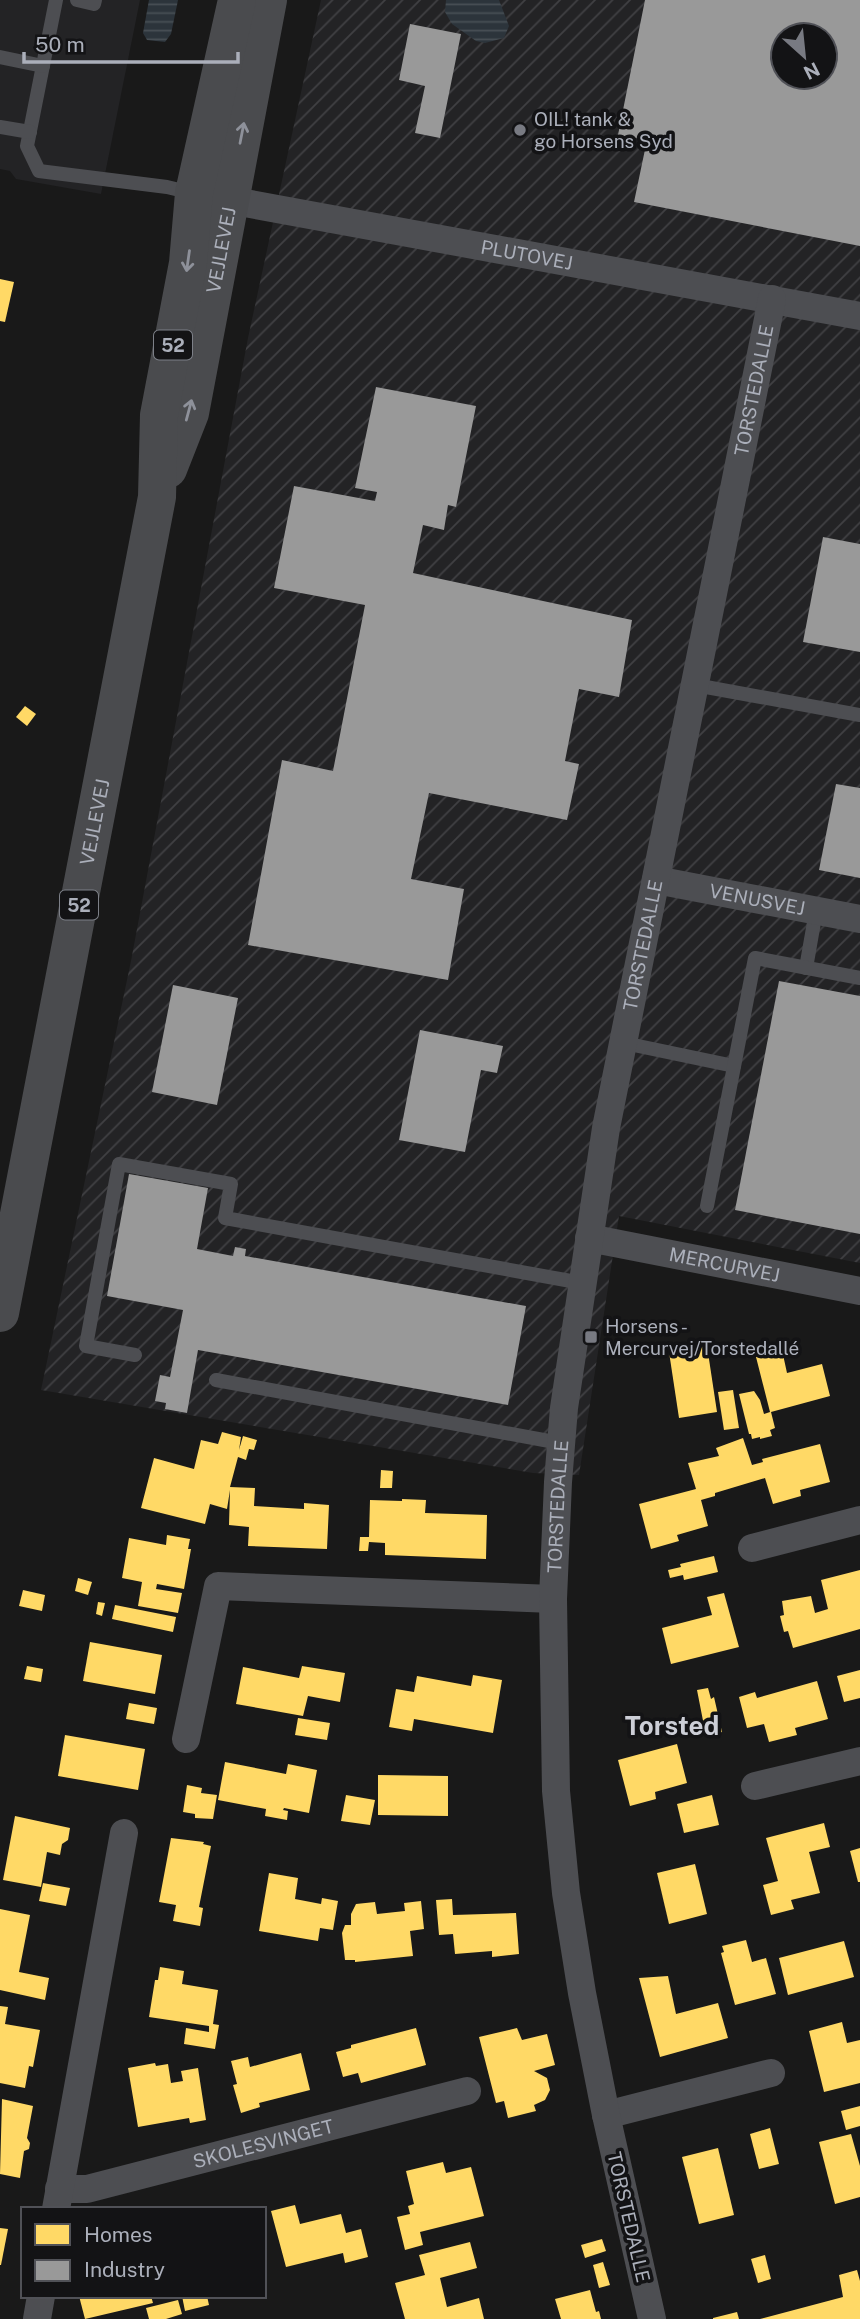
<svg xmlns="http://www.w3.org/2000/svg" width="860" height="2319" viewBox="0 0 860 2319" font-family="'Public Sans',sans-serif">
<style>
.built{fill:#232325}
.industrial{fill:url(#industrial-furrows);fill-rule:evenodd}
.water{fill:url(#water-rules)}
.homes{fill:#ffd966}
.industry{fill:#999;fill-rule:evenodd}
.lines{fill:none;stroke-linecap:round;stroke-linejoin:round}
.lane{stroke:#4d4e52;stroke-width:14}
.street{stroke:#4d4e52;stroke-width:28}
.primary{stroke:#4a4b4e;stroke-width:38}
.oneway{stroke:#8e919a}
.poi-dot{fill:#787a82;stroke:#131315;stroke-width:2.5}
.labels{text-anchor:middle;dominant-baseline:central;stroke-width:7;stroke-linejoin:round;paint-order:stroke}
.shield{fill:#131315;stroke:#7d8088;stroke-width:2}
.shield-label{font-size:18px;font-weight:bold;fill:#abafba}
.poi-label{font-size:19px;fill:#abafba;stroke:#131315;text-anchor:start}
.street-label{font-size:19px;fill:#abafba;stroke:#131315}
.district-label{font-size:26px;font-weight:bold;fill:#ccced6;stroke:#131315}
</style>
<defs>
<pattern id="industrial-furrows" width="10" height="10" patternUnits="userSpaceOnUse" patternTransform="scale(1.75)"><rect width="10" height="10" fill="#232325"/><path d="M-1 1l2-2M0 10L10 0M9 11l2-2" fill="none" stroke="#404043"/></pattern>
<pattern id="water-rules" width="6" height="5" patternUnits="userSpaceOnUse" patternTransform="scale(1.75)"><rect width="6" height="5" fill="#2c343b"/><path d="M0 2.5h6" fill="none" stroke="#484f55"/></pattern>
</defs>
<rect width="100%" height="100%" fill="#191919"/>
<path class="built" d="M0,0H140L101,194L16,179L10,171L0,169Z"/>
<path class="industrial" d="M321,0H860V1263L619,1216L579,1475L533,1473L41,1390L131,961L248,338ZM783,35H825V77H783Z"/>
<g class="water">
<path d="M149,0H178L171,34L165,42L147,40L143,33Z"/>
<path d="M446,0H499L509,26L504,38L485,43L476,41L452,24L445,12Z"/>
</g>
<g class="homes">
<path d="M0,279L14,282L5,322L0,321Z"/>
<path d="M25,706L36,714L27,726L16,717Z"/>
<path d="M707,1346L717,1412L679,1418L669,1352Z"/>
<path d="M782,1350L787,1373L822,1364L830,1396L771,1412L775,1428L770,1430L772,1436L760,1439V1437L752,1439L751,1434H749L739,1394L754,1391L760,1400L764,1414L770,1412L756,1357Z"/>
<path d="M733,1390L739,1428L724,1430L718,1392Z"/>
<path d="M222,1432L241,1437L239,1450L243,1436L257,1440L254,1450L249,1449L246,1460L238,1457L230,1487L255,1488L254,1506L304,1509V1503L329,1505L327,1549L248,1546L249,1527L229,1525L230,1490L227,1509L210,1504L205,1524L141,1508L154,1458L194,1469L201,1440L218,1444Z"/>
<path d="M743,1438L752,1465L763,1462L762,1459L820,1444L830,1482L800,1490L801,1496L773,1504L765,1478L715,1493V1496L701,1500L708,1526L677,1535L679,1541L651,1549L639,1504L696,1489L688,1463L719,1456L716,1448Z"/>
<path d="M381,1470L393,1471L392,1488H380Z"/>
<path d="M402,1499L426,1500L425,1513L487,1515L486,1559L385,1555V1543L369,1542L368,1551H359L360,1537H369L370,1500L402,1501Z"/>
<path d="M167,1535L190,1539L188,1549H191L184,1589L157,1584L156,1589L182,1593L178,1613L138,1606L142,1582L122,1578L129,1538L166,1545Z"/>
<path d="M714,1556L718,1572L684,1580L683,1575L670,1578L668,1570L681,1567L680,1564Z"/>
<path d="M860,1570V1629L793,1648L788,1631L784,1632L780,1616L784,1615L782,1601L811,1596L815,1613L828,1609L821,1580Z"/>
<path d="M78,1578L92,1582L88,1595L75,1591Z"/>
<path d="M23,1590L45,1595L42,1611L19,1606Z"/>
<path d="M724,1593L739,1647L671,1664L662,1628L712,1615L707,1597Z"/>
<path d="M98,1602L105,1603L102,1616L96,1614Z"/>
<path d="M115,1605L176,1617L173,1632L112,1619Z"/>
<path d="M90,1642L162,1655L155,1694L83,1681Z"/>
<path d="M27,1666L43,1669L41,1682L24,1679Z"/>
<path d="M302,1666L345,1673L340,1702L308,1696L303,1716L236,1704L243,1667L299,1678Z"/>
<path d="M860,1670V1698L844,1702L837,1676Z"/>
<path d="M473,1675L502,1680L493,1733L414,1719L412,1731L389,1727L396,1689L414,1692L417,1676L471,1686Z"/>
<path d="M817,1681L828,1719L795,1728L797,1735L769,1742L764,1724L747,1728L739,1697L755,1692L757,1698Z"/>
<path d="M708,1688L711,1699L714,1697L722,1732L706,1736L697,1690Z"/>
<path d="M129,1703L157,1708L154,1724L126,1719Z"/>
<path d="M298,1718L330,1723L327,1740L295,1735Z"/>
<path d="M65,1735L145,1749L138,1790L58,1776Z"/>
<path d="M677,1744L687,1783L655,1792L656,1799L630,1806L618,1760Z"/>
<path d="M225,1762L286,1774L288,1764L317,1770L309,1813L284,1808L283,1810L288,1811L287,1820L265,1816L266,1809L218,1800Z"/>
<path d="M378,1775L448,1776V1816L378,1815Z"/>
<path d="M187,1785L202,1788L201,1793L217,1795L213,1819L195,1818V1814L183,1812Z"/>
<path d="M346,1795L375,1800L370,1825L341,1821Z"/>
<path d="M712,1795L719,1825L684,1833L677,1804Z"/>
<path d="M15,1816L70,1828L68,1840L62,1844L60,1855L47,1852L41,1887L3,1880Z"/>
<path d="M824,1823L830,1847L809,1852L820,1893L791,1900L794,1909L771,1915L763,1885L778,1881L766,1838Z"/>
<path d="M171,1838L204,1842L203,1844L211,1846L199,1907L203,1908L200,1926L173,1921L176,1905L159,1902Z"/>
<path d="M860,1848V1882H858L850,1851Z"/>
<path d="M695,1864L707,1914L669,1924L657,1873Z"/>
<path d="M269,1873L298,1878L295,1899L321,1904L322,1898L338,1901L333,1930L320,1928L318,1941L259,1931Z"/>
<path d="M43,1883L70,1888L66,1906L39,1901Z"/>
<path d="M452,1899L453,1915L516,1913L519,1954L492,1957V1951L455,1954L453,1934L439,1935L436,1900Z"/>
<path d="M421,1901L424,1929L410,1931L413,1956L355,1962V1960H345L342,1933L345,1925H351V1914L356,1904L375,1902L377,1914L405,1911L404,1903Z"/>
<path d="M0,1909L30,1915L19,1972L49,1978L45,2000L0,1990Z"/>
<path d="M746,1940L752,1962L766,1958L776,1994L735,2005L721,1953L724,1952L722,1946Z"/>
<path d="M844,1941L854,1977L788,1995L779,1958Z"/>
<path d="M160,1967L184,1971L182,1984L218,1990L213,2024L219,2025L215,2049L184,2044L186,2028L209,2032V2026L149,2017L155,1980H158Z"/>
<path d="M668,1976L676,2014L718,2003L728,2038L660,2057L639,1978Z"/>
<path d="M0,2006L8,2007L5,2024L40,2030L33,2067L29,2066L25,2088L0,2083Z"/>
<path d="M842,2022L847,2043L860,2040V2083L824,2092L809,2031Z"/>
<path d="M416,2028L426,2065L361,2083L358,2073L343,2077L336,2052L351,2048V2045Z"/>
<path d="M517,2028L522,2040L547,2034L555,2065L534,2071L547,2078L550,2090L545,2100L534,2105L536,2111L508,2118L504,2101L496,2103L479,2037Z"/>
<path d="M301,2053L310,2090L259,2103L260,2107L241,2113L233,2085L237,2084L231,2061L248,2057L250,2067Z"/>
<path d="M155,2063L156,2066L168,2064L171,2083L183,2081L181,2071L198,2068L206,2120L190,2123L189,2118L138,2127L128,2068Z"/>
<path d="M2,2099L33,2106L27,2138L30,2143L29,2149L24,2151L20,2178L0,2174Z"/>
<path d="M860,2106V2126L846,2130L841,2111Z"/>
<path d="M770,2128L779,2164L759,2169L750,2134Z"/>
<path d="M851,2134L860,2166V2197L835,2204L819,2142Z"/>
<path d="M718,2148L734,2215L699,2224L682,2157Z"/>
<path d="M443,2162L446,2173L471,2167L484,2216L420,2232L423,2245L405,2250L397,2217L410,2214L408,2206L414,2204L406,2171Z"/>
<path d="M295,2205L300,2224L341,2214L346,2233L361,2229L368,2257L345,2263L343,2253L286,2267L271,2211Z"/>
<path d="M0,2228L8,2229L1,2265H0Z"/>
<path d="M602,2239L606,2251L585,2258L581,2245Z"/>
<path d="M470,2242L477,2268L440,2278L447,2307L479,2298L484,2319H405L395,2283L425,2275L419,2255Z"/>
<path d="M765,2255L771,2279L758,2283L751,2259Z"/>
<path d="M603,2262L610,2285L599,2288L593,2265Z"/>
<path d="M857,2270L860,2281V2319H760L843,2297L839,2275Z"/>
<path d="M590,2290L596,2312L599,2311L601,2319H561L555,2299Z"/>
<path d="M79,2296H151L153,2303L85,2319Z"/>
<path d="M182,2296H207L209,2305L185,2311Z"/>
<path d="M178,2300L182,2314L166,2319H149L146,2308Z"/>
<path d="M737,2312L739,2319H713V2318Z"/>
</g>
<g class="industry">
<path d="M645,0H860V246L634,202L647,140L618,135ZM783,35H825V77H783Z"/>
<path d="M410,24L461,34L440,138L415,133L425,86L399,80Z"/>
<path d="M376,387L476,406L456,507L448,505L444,530L423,525L413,573L632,620L619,697L579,689L565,761L579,764L567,820L429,793L411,879L464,889L448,980L248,945L282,760L333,771L365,605L274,588L294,486L375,501L377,492L355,488Z"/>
<path d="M823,537L860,544V652L803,642Z"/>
<path d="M836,784L860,788V878L819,870Z"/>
<path d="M779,981L860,996V1234L735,1210Z"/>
<path d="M173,985L238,998L217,1105L152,1092Z"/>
<path d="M420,1030L503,1046L497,1073L481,1070L465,1152L399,1140Z"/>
<path d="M129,1174L208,1188L197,1249L233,1256L235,1247L246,1249L245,1256L526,1306L508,1405L198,1350L187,1413L165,1409L166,1403L155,1401L160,1375L170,1377L183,1310L107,1296Z"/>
</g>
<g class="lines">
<g class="lane">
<path d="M56,0L27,146L39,171L167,187L192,193"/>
<path d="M77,0L94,4L95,0"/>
<path d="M0,57L43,66"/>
<path d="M0,127L30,132"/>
<path d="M695,685L860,715"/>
<path d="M806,968L816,911"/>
<path d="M624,1043L734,1066"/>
<path d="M707,1206L755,958L860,978"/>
<path d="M135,1355L86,1346L119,1164L231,1184L225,1218L582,1283"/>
<path d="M216,1380L560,1443"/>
</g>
<g class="street">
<path id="s1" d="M212,197L860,316"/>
<path id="s2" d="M656,880L860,919"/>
<path id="s3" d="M589,1238L860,1291"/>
<path d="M752,1548L860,1520"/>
<path d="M186,1739L218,1586L553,1599"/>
<path d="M755,1786L860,1761"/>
<path d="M606,2115L771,2073"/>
<path id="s4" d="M59,2189H87L467,2091"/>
<path d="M56,2209L124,1833"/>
<path d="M37,2319L41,2296"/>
<path id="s5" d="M652,2319L606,2115L582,1993L566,1893L556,1791L553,1599L558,1482L564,1408L606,1128L772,299"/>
</g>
<g class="primary">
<path id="s6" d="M168,469L190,413L268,0"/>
<path id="s7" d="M0,1313L157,497L159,415L188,263L194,193L237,0"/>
</g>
</g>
<defs><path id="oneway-shaft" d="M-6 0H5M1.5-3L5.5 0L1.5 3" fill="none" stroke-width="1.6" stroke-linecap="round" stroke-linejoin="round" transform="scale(1.75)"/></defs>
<g class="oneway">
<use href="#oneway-shaft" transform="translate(242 133) rotate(-79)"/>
<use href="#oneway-shaft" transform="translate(188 261) rotate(98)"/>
<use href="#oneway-shaft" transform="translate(189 410) rotate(-75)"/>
</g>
<g class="poi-dot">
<circle cx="520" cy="130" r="7"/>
<rect x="584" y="1330" width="14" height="14" rx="3.5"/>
</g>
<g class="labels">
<g class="shield">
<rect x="154" y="330.5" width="38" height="29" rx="5"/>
<rect x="60" y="890.5" width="38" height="29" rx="5"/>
</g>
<g class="shield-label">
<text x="173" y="345">52</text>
<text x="79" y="905">52</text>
</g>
<g class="poi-label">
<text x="534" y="119">OIL! tank &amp;<tspan x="534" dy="22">go Horsens Syd</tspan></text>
<text x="605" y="1326">Horsens -<tspan x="605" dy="22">Mercurvej/Torstedallé</tspan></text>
</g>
<g class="street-label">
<text stroke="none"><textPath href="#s6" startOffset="226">VEJLEVEJ</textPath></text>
<text stroke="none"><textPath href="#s1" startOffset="320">PLUTOVEJ</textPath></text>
<text stroke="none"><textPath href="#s5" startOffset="1956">TORSTEDALLE</textPath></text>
<text stroke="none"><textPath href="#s7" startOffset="500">VEJLEVEJ</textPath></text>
<text stroke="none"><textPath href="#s2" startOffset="103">VENUSVEJ</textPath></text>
<text stroke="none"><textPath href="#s5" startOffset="1390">TORSTEDALLE</textPath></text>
<text stroke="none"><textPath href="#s3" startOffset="138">MERCURVEJ</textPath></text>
<text stroke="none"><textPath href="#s5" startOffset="822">TORSTEDALLE</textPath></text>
<text stroke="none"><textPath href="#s4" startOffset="210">SKOLESVINGET</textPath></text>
<text transform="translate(629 2217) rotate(77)">TORSTEDALLE</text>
</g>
<g class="district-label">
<text x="672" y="1725">Torsted</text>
</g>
</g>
<rect x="21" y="2207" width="245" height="91" fill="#131315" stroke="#505157" stroke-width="2"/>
<rect x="35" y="2224" width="35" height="21" fill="#ffd966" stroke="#505157" stroke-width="2"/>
<text x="84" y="2242" font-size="21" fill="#abafba">Homes</text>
<rect x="35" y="2260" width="35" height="21" fill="#999999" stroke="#505157" stroke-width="2"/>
<text x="84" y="2277" font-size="21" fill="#abafba">Industry</text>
<g transform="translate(804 56) rotate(153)"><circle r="33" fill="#131315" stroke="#505157" stroke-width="2"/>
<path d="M0-5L12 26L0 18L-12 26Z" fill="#787a82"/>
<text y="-10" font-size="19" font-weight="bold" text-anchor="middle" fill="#abafba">N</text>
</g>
<path d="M24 52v10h214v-10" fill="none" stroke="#abafba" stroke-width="3.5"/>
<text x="35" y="52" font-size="21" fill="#abafba" stroke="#131315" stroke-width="5" paint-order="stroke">50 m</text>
</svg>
